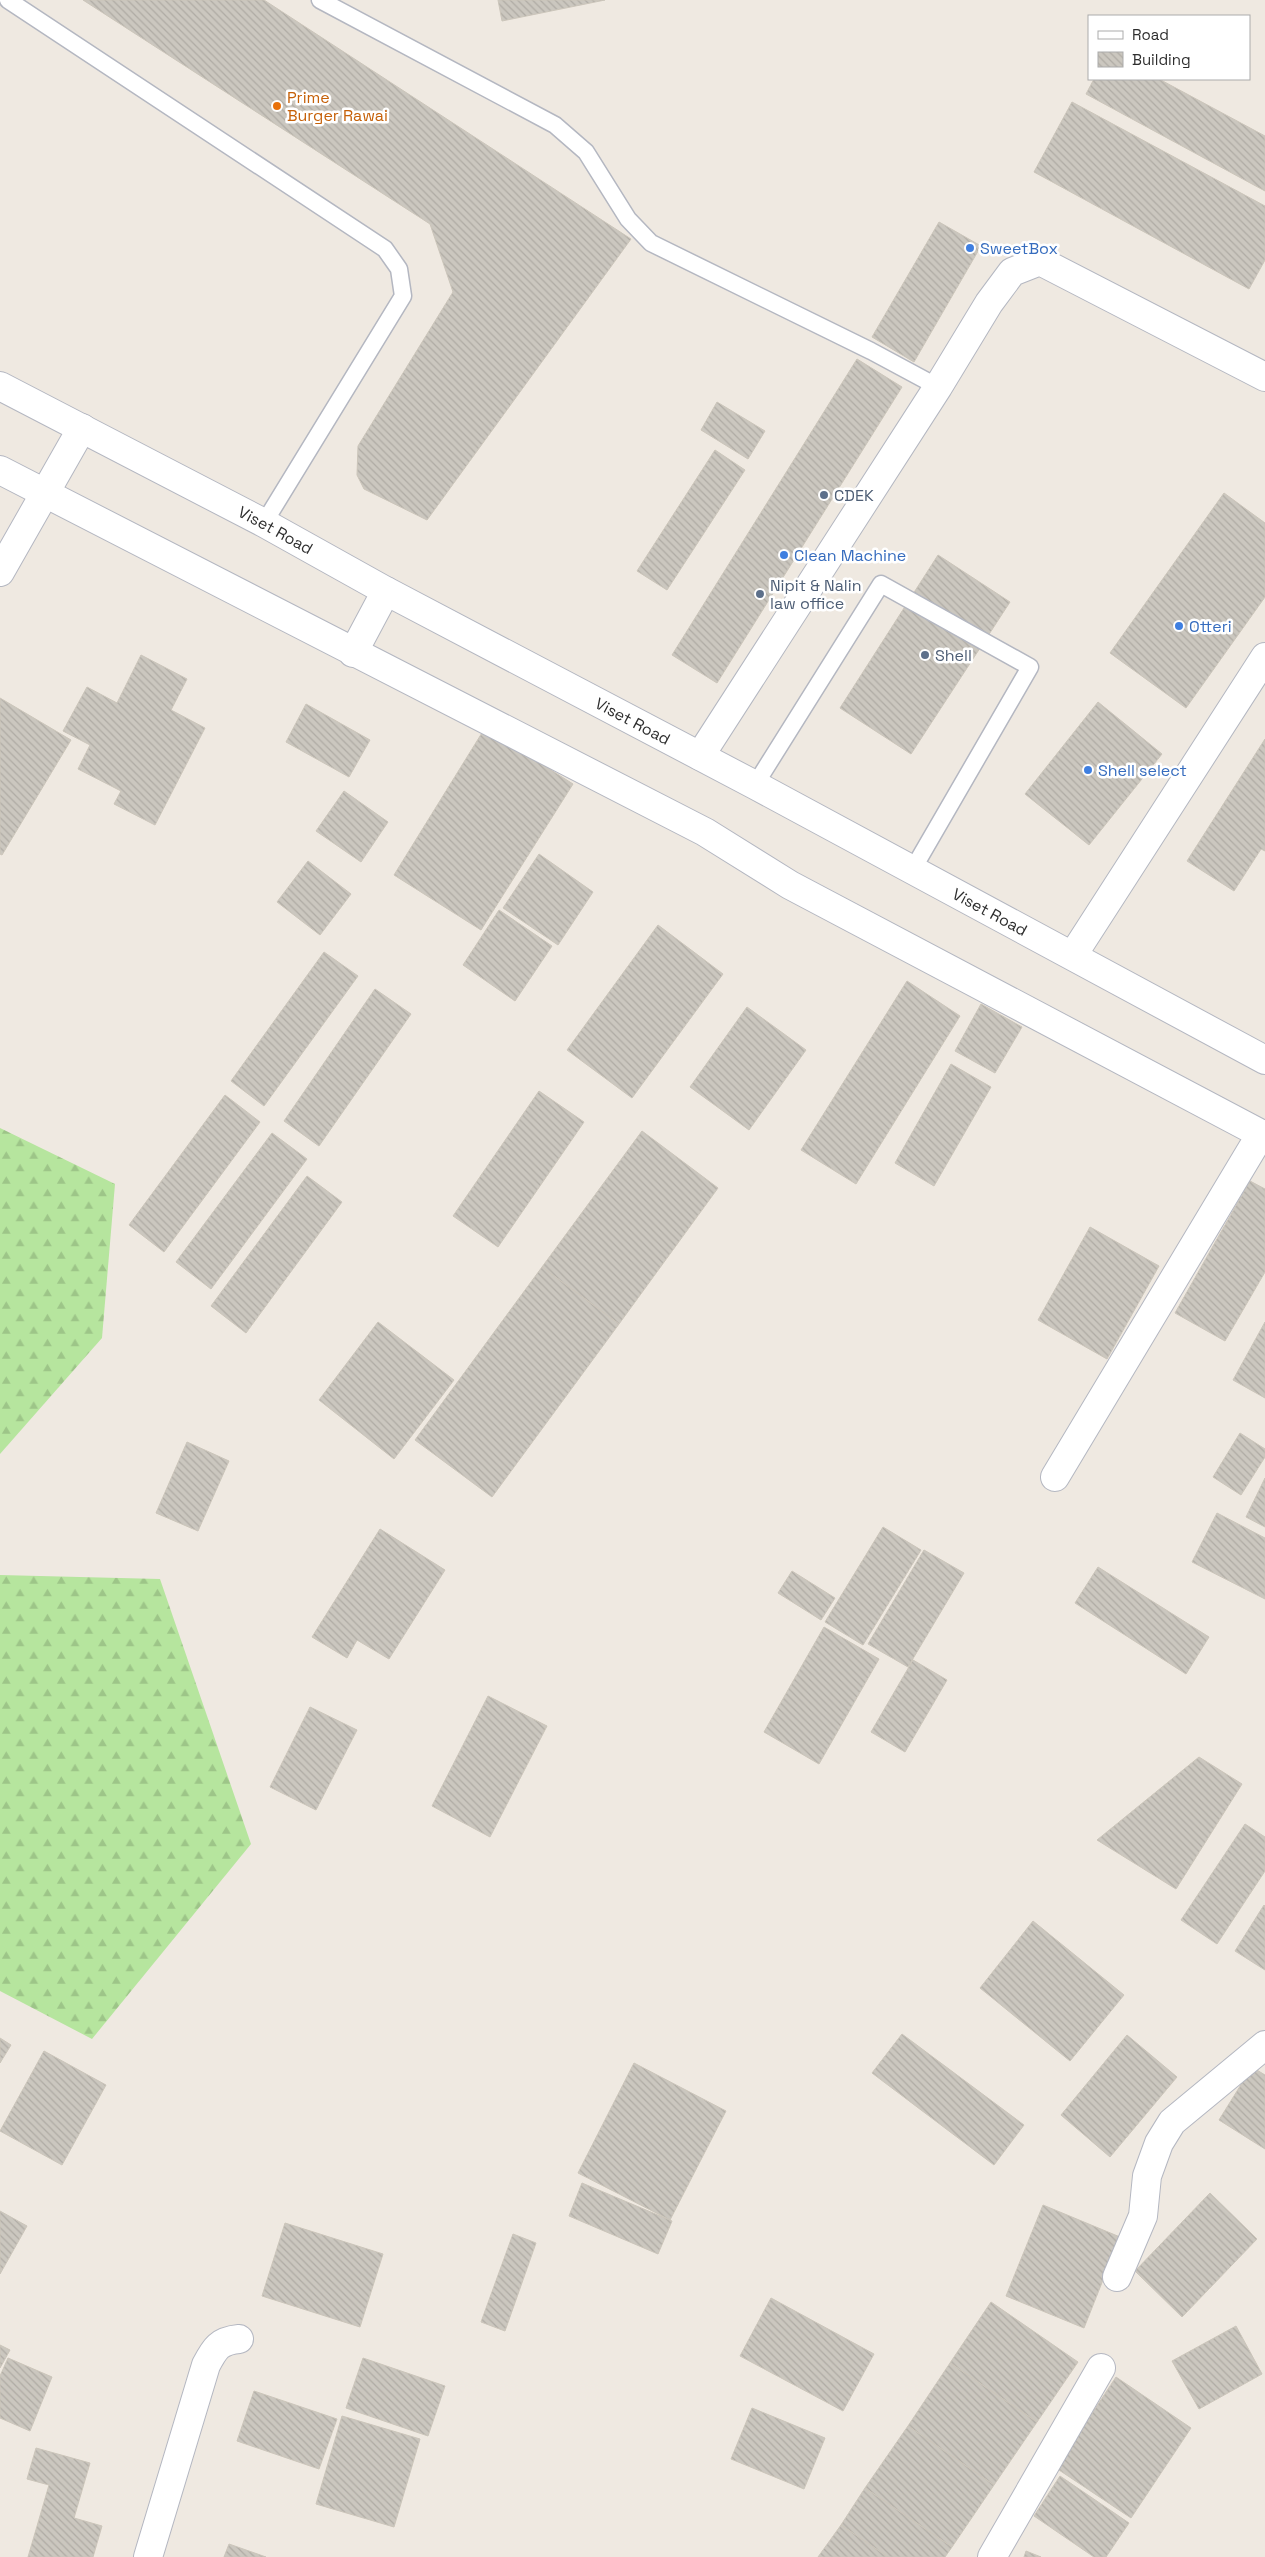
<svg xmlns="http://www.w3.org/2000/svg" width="1265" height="2557" viewBox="0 0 1265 2557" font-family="'Space Grotesk',sans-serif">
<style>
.forest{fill:url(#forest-firs)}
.building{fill:url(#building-back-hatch);stroke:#cbc5ba}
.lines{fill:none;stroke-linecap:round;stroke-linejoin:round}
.service-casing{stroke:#b4b7c1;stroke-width:19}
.minor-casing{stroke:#b4b7c1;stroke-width:30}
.secondary-casing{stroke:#b4b7c1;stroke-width:30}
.service{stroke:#fff;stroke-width:16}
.minor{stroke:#fff;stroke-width:28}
.secondary{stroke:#fff;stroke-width:28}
.food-dot{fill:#e8710a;stroke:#fff;stroke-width:2}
.shop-dot{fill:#3f7fe0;stroke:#fff;stroke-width:2}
.service-dot{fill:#5c6f8a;stroke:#fff;stroke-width:2}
.labels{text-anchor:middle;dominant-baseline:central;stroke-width:5;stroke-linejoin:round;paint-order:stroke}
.food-label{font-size:16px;fill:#c56008;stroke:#fff;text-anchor:start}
.shop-label{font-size:16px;fill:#366cbe;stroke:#fff;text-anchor:start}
.service-label{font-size:16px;fill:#4e5e75;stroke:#fff;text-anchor:start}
.street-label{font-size:16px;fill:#2e2e2e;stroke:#fff}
</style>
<defs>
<pattern id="forest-firs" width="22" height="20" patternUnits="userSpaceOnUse" patternTransform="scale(1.25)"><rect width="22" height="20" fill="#b6e59e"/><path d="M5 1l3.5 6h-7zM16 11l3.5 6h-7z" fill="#9dc588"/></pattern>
<pattern id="building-back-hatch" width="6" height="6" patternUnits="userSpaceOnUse" patternTransform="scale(1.25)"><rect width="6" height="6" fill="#cbc7bf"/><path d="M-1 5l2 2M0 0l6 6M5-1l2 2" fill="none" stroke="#afaba4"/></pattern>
</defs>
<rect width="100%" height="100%" fill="#efe9e1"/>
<g class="forest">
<path d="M0,1128L115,1184L102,1338L0,1454Z"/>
<path d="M0,1575L160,1579L251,1844L92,2039L0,1991Z"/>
</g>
<g class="building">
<path d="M83,0H264L631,239L427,520L364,489L357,475L358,446L453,292L430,224Z"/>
<path d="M498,0H605L502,21Z"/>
<path d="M1094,79H1159L1265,136V191L1086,94Z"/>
<path d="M1072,102L1265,206V260L1249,289L1034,172Z"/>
<path d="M939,222L981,246L914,362L872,337Z"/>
<path d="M857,359L902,387L717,683L672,655Z"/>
<path d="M717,402L765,431L748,459L701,430Z"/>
<path d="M715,450L745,470L667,590L637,571Z"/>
<path d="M1224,493L1265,523V597L1186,708L1110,653Z"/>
<path d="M938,555L1010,602L911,754L840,708Z"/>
<path d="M141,655L187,679L171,710L205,728L155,825L114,804L121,791L78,769L90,745L63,731L87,687L117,703Z"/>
<path d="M0,698L71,740L2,855L0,854Z"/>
<path d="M1098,702L1162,754L1089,845L1025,794Z"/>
<path d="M306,704L370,740L349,777L286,742Z"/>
<path d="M485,728L573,784L481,930L394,875Z"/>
<path d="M1265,739V851L1261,849L1234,891L1187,861Z"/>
<path d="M344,791L388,822L361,862L316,831Z"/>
<path d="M539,854L593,892L558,945L503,908Z"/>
<path d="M308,861L351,894L320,935L277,902Z"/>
<path d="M499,910L552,946L515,1001L463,965Z"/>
<path d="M658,925L723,974L632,1098L567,1050Z"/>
<path d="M324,952L358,976L264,1106L231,1081Z"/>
<path d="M907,981L960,1016L856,1184L801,1150Z"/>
<path d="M375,989L411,1014L319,1146L284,1121Z"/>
<path d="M981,1004L1022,1027L995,1073L955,1051Z"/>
<path d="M747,1007L806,1050L749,1130L690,1087Z"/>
<path d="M951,1064L991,1087L934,1186L895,1163Z"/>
<path d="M539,1091L584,1122L498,1247L453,1216Z"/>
<path d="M225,1095L260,1122L164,1252L129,1225Z"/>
<path d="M642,1131L718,1188L619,1324L542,1267Z"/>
<path d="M272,1133L307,1159L211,1289L176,1262Z"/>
<path d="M307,1176L342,1202L246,1333L211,1306Z"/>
<path d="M1250,1181L1265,1189V1272L1225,1341L1175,1313Z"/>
<path d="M1090,1227L1159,1266L1107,1359L1038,1320Z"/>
<path d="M542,1267L619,1324L492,1497L415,1440Z"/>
<path d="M378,1322L454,1380L394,1459L319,1400Z"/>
<path d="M1265,1322V1398L1233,1380Z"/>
<path d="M1240,1433L1265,1449V1457L1241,1495L1213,1477Z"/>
<path d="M187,1442L229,1461L198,1531L156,1513Z"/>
<path d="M1265,1478V1527L1246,1517Z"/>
<path d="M1217,1513L1265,1538V1599L1192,1562Z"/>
<path d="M883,1527L921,1550L863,1645L825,1622Z"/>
<path d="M380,1529L445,1570L389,1659L357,1640L347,1658L312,1637Z"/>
<path d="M924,1550L964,1573L908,1667L868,1644Z"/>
<path d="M1098,1567L1209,1637L1186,1674L1075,1603Z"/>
<path d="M792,1571L835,1598L821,1620L778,1593Z"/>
<path d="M824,1627L879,1659L819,1764L764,1732Z"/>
<path d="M913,1660L947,1680L905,1752L871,1732Z"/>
<path d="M488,1696L547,1726L490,1837L432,1806Z"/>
<path d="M310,1707L357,1730L316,1810L270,1787Z"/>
<path d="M1199,1757L1242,1784L1176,1889L1097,1840Z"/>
<path d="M1245,1824L1265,1837V1871L1217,1944L1181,1920Z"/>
<path d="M1264,1905L1265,1906V1970L1235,1951Z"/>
<path d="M1033,1921L1124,1995L1070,2061L980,1988Z"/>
<path d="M902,2034L1024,2125L994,2165L872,2073Z"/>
<path d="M1127,2035L1177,2077L1110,2157L1061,2115Z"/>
<path d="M0,2038L11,2045L0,2063Z"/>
<path d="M44,2051L106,2085L62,2165L0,2131Z"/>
<path d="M634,2063L726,2111L670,2220L578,2173Z"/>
<path d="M1252,2067L1265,2075V2149L1219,2120Z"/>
<path d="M582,2183L672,2221L658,2254L569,2216Z"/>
<path d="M1210,2193L1257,2239L1182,2317L1135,2271Z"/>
<path d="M1043,2205L1120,2237L1084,2328L1006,2296Z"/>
<path d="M0,2211L27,2226L0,2274Z"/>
<path d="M285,2223L383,2254L360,2327L262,2296Z"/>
<path d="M513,2234L536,2243L505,2331L481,2322Z"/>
<path d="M771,2298L874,2354L843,2411L740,2356Z"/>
<path d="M991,2302L1078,2362L1037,2422L950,2363Z"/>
<path d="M1236,2326L1262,2374L1199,2409L1172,2361Z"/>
<path d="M0,2345L10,2350L0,2368Z"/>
<path d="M8,2358L52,2377L30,2431L0,2418V2376Z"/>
<path d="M363,2358L445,2386L428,2436L346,2408Z"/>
<path d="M950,2363L1037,2422L994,2485L908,2426Z"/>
<path d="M1116,2377L1191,2428L1131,2518L1056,2468Z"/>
<path d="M254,2391L337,2419L319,2469L237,2441Z"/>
<path d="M752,2408L825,2438L804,2489L731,2459Z"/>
<path d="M342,2416L420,2439L394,2527L316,2504Z"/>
<path d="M908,2426L994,2485L952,2547L865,2488Z"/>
<path d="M36,2448L90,2463L74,2518L102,2526L93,2557H28L49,2485L27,2479Z"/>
<path d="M1060,2476L1129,2523L1106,2557H1094L1034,2516Z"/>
<path d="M865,2488L952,2547L945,2557H888L841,2525Z"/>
<path d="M841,2525L888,2557H818Z"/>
<path d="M229,2544L266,2557H224Z"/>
<path d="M1026,2551L1041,2557H1024Z"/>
</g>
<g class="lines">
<defs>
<g id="service">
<path d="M8,0L385,249L399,269L403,296L264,523"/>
<path d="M320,0L555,125L586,152L628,219L651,243L871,351L938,387"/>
<path d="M755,785L881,584L1030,667L913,869"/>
</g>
<g id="minor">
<path d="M0,572L45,493"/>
<path d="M700,756L938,387L989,303L1012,272L1040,261L1265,377"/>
<path d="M1073,955L1265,657"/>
<path d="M1055,1477L1261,1134"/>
<path d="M1117,2277L1143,2216L1147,2176L1159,2143L1172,2122L1265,2045"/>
<path d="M148,2557L206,2365C215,2348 219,2341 239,2339"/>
<path d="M992,2557L1101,2368"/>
</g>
<g id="secondary">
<path id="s1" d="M0,386L264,523L386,591L755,785L1265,1060"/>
<path d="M0,470L705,832L790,885L1265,1136"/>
<path d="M45,493L82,428"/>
<path d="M353,653L386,591"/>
</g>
</defs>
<use href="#service" class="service-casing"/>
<use href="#minor" class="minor-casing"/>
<use href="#secondary" class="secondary-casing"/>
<use href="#service" class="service"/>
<use href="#minor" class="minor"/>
<use href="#secondary" class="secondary"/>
</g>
<circle class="food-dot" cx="277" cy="106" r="5"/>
<g class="shop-dot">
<circle cx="970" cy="248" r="5"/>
<circle cx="784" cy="555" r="5"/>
<circle cx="1179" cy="626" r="5"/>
<circle cx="1088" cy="770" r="5"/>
</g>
<g class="service-dot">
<circle cx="824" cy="495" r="5"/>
<circle cx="760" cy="594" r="5"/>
<circle cx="925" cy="655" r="5"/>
</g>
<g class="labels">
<g class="food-label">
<text x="287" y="97">Prime<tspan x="287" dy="18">Burger Rawai</tspan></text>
</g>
<g class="shop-label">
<text x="980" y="248">SweetBox</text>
<text x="794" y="555">Clean Machine</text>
<text x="1189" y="626">Otteri</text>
<text x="1098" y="770">Shell select</text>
</g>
<g class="service-label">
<text x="834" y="495">CDEK</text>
<text x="770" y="585">Nipit &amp; Nalin<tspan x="770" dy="18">law office</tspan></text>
<text x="935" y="655">Shell</text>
</g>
<g class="street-label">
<text stroke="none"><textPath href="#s1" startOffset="311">Viset Road</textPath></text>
<text stroke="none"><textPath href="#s1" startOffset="716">Viset Road</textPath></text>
<text stroke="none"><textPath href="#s1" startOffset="1121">Viset Road</textPath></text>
</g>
</g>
<rect x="1088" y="15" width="162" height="65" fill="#ffffff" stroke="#ababab"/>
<rect x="1098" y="31" width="25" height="8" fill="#ffffff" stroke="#ababab"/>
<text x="1132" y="40" font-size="15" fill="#2e2e2e">Road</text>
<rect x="1098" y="52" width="25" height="15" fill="url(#building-back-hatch)" stroke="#ababab"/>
<text x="1132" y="65" font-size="15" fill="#2e2e2e">Building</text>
</svg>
